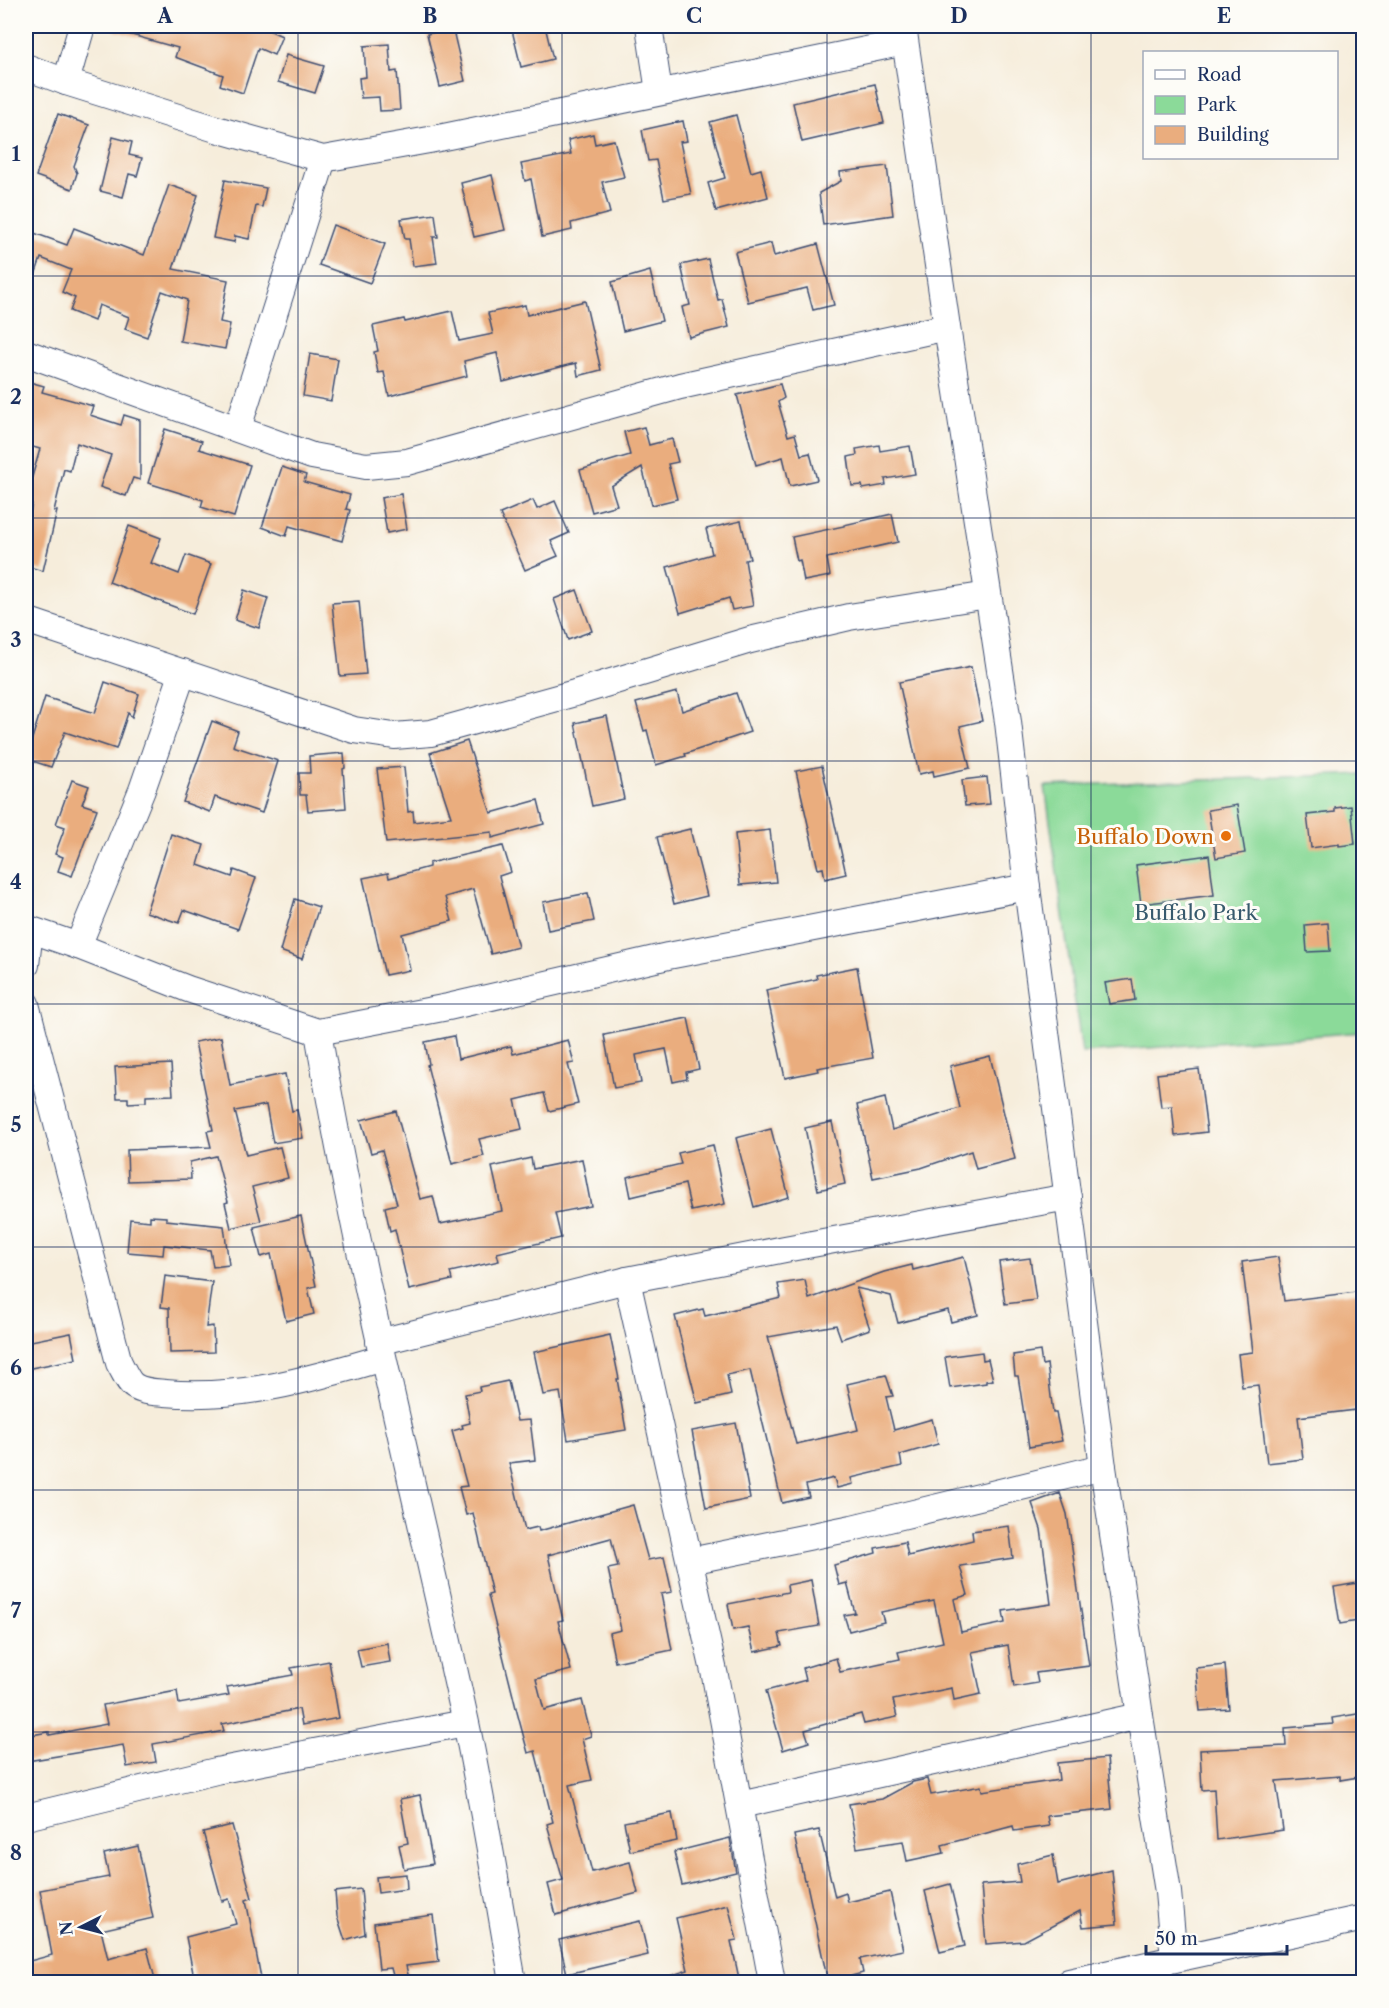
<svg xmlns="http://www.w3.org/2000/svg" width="1389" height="2008" viewBox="0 0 1389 2008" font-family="'Libre Caslon Text',serif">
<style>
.green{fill:#8bda99;stroke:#53847c;stroke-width:1.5}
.building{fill:#eaad7e}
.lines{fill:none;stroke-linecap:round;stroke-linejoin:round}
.minor-casing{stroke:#3c4c71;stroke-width:28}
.minor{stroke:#fff;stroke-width:26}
.grid{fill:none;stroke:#1b2f5e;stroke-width:1.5;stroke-opacity:0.55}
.food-dot{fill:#e8710a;stroke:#fdfcf7;stroke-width:2}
.labels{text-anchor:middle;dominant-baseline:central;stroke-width:6;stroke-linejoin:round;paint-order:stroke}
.food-label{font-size:21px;fill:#c56008;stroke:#fdfcf7;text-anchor:end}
.park-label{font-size:21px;fill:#375a6d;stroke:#fdfcf7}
.neatline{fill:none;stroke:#1b2f5e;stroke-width:2}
.grid-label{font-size:20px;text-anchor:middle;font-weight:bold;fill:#1b2f5e}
</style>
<rect width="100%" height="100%" fill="#fdfcf7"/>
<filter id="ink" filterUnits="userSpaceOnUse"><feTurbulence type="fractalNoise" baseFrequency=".0167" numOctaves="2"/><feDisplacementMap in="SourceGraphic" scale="12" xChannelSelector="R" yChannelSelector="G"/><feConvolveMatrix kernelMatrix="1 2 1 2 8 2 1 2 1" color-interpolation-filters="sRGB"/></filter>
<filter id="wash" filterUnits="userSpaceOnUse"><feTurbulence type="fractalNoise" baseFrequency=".008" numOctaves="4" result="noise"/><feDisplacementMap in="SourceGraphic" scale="24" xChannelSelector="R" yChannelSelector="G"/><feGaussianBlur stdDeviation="1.35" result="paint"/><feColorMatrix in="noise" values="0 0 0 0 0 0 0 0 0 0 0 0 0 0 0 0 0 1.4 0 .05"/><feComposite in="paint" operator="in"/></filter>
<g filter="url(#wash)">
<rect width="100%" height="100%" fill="#f6eddb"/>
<path class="green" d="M1363,774V1032L1082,1053L1045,786Z"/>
<g id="blocks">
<g class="building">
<path d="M115,26H259L282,36L274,55L258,48L243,93L220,85L223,75L175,57L178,48L114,30Z"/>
<path d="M435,26H452L465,81L440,87L427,34L436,32Z"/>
<path d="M511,26H545L553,59L521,67Z"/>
<path d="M389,44L391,72L397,71L400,110L380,111L379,97L361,98L359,78L366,77L364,46Z"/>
<path d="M286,55L324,66L315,93L278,82Z"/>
<path d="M875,84L884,123L802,142L793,103Z"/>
<path d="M58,114L89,125L74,166L77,173L72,189L36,176Z"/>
<path d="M736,115L751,172L761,169L768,197L716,211L708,183L725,178L710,122Z"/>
<path d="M683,121L687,141L680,142L691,194L664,199L656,160L648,161L642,130Z"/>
<path d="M593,134L595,144L614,140L624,177L602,182L610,213L571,223L572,230L542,237L531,179L525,181L521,164L571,154L568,140Z"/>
<path d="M113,137L132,142L129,155L142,158L137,176L129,174L123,197L100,191Z"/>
<path d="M887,166L893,215L823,225L819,193L841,181L840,172Z"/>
<path d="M492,175L505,230L474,237L461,183Z"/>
<path d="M225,180L266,188L262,207L256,206L249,239L235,236L234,242L213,238Z"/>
<path d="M169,185L198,195L173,269L228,280L220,322L230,324L225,349L180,341L187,300L162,291L147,337L125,329L129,317L99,305L94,321L70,311L75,298L62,292L71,270L41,258L28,295L26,294V230L67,245L74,228L144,255Z"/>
<path d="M435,214L438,237H433L437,263L413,266L409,239H405L401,219Z"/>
<path d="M333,225L385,244L370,283L319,265Z"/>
<path d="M771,243L774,256L818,244L834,305L813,310L807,288L748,302L735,252Z"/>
<path d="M708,259L718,300L722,299L729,327L689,337L682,307L690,305L681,265Z"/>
<path d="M650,271L662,321L623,331L612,282Z"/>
<path d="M585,301L601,370L578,376L576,363L503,382L497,353L464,361L467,376L389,396L384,372L378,373L374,352L378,351L373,326L404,319L405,322L452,311L459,341L493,334L488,313L525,305L527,315Z"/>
<path d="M310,354L338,359L331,401L303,396Z"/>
<path d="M26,381L44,386L42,392L93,406L90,415L121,425L124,415L140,420V480L133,478L126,496L100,487L111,455L77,443L70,471L64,469L54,511H57L43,571L26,566V529L32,504L26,503V483L30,484L40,449L26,445Z"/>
<path d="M780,384L784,398L778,402L788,436L795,434L801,455L810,453L817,480L790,486L783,457L756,465L737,395Z"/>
<path d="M644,427L649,445L672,439L678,462L668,464L677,499L652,505L642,467L611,486L617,505L592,512L580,470L630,455L624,432Z"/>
<path d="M165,429L202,441L199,449L250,465L234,517L201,507L203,500L148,483Z"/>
<path d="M879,445L880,451L910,446L915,474L885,479L886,485L863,489L862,485L852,486L848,457L857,455L856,449Z"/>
<path d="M282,467L306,475L304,482L350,495L346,509L350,510L342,541L289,526L286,536L262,527Z"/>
<path d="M401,494L407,529L387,533L381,498Z"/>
<path d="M533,500L537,509L555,501L569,533L551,541L558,556L525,570L500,514Z"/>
<path d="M892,514L898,542L827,558L830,576L804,581L800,560L797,561L792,537L844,526V525Z"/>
<path d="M741,521L750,559L745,560L753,606L732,610L729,598L680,613L667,567L712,554L706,529Z"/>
<path d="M129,526L161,538L151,563L179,574L186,555L211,564L193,614L109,582Z"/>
<path d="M244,590L268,598L259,628L235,620Z"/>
<path d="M577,590L592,631L568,640L554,599Z"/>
<path d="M359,601L366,674L340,676L332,603Z"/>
<path d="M971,667L982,721L960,726L970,768L934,776L933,771L919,774L899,682Z"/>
<path d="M105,682L139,694L132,717L128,713L116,749L65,732L51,767L26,759V740L31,742L45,697L95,713Z"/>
<path d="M677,692L682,711L736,693L750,732L685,754L686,756L656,765L647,730L644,731L636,703Z"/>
<path d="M607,716L624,799L592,806L575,723Z"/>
<path d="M212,721L238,731L233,746L278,761L262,813L215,797L210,812L183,802Z"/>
<path d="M467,741L491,813L538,800L544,824L492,838V832L386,843L377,769L404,767L408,812L413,811L414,822L451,817L430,753Z"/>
<path d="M344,753L345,768L343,769L346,808L308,811L306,795H300L299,773H310L309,756Z"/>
<path d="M822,766L846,874L825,879L823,868L818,869L796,771Z"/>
<path d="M987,777L990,804L965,806L962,780Z"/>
<path d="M72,780L89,786L82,804L97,809L72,876L58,871L63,857L55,854L65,827L56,824Z"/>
<path d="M1237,805L1245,853L1216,858L1208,810Z"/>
<path d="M1351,806L1355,844L1339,846V844L1311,848L1307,815L1335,812V808Z"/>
<path d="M690,829L707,896L674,904L657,837Z"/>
<path d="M770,830L776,882L740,885L735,834Z"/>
<path d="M171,834L204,845L198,865L232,877L234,870L256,878L238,929L184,910L179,923L146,912Z"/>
<path d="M503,846L511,872L499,876L518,947L491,954L473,889L445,897L452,921L402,934L410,970L385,975L363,878L388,873L389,878L429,867V863Z"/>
<path d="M1209,855L1214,895L1141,904L1136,865Z"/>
<path d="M588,893L594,921L548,930L543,902Z"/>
<path d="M295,899L319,907L302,959L280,951Z"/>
<path d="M1328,923L1330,951L1307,952L1305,925Z"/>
<path d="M857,967L873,1058L817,1068L818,1071L785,1078L766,990L817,979L816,975Z"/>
<path d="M1132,979L1135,1000L1109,1004L1105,983Z"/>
<path d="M688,1018L699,1069L686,1072L687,1079L673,1082L666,1049L636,1055L641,1083L614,1088L604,1035Z"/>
<path d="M454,1036L458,1059L511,1046L513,1054L568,1040L574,1063L568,1064L578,1104L549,1111L544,1093L515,1100L522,1129L479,1139L484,1156L452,1164L427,1065L429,1064L425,1042Z"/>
<path d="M221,1037L230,1085L285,1074L292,1111L297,1110L303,1138L273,1143L266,1105L235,1111L246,1155L280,1147L288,1178L252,1187L261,1221L231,1228L225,1203L228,1202L216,1156L190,1162L191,1179L128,1181L127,1150L211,1147L207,1131L213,1130L195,1042Z"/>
<path d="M990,1056L1015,1159L976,1169L971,1151L921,1168L873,1178L857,1105L885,1098L892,1130L960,1108L950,1066Z"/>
<path d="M171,1064L173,1095L146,1096V1102L128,1103V1098H117L115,1067Z"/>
<path d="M1199,1069L1207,1132L1175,1136L1172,1106L1161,1107L1157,1074Z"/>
<path d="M396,1111L420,1199L433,1196L440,1224L502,1211L492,1167L531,1158L533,1169L582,1159L591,1206L555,1213L561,1238L497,1253L499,1261L450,1272L452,1280L409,1290L395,1229L390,1231L385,1207L397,1204L382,1150L371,1153L361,1120Z"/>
<path d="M832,1122L845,1184L818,1190L805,1128Z"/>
<path d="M771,1129L789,1197L754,1207L736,1138Z"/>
<path d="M713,1145L725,1204L691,1211L685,1184L631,1197L627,1177L681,1164L678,1153Z"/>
<path d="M150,1216L166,1217V1220L224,1226L229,1265L213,1267L210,1250L164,1245L163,1255L127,1252L130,1219L150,1221Z"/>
<path d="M301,1216L316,1286L308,1288L314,1314L286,1321L271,1254L261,1257L254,1227Z"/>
<path d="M964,1257L978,1315L951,1322L948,1310L898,1323L891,1296L856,1288L870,1329L841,1339L836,1325L768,1337L796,1444L858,1430L847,1384L886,1375L893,1396L886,1397L894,1430L932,1419L938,1444L900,1455L902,1466L851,1478L853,1484L837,1488L834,1478L806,1485L809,1497L782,1503L750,1370L727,1375L731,1395L697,1403L675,1316L703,1309L705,1316L781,1298L778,1284L805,1280L809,1299L884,1272L912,1265L913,1270Z"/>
<path d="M1278,1257L1284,1301L1364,1291V1409L1298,1417L1303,1459L1267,1463L1258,1385L1242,1387L1238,1354L1253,1352L1242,1262Z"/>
<path d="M1030,1258L1036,1300L1005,1304L999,1262Z"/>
<path d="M165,1276L212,1282L206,1327L213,1326L214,1352L170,1353L169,1308L161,1307Z"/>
<path d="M71,1333L76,1359L26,1369V1342Z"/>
<path d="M610,1335L619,1379H617L626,1430L568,1440L560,1392L543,1395L534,1352Z"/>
<path d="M1040,1351L1042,1365L1047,1364L1053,1413H1056L1062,1441L1029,1447L1018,1376H1015L1013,1355Z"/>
<path d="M982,1352L983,1360L988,1359L993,1380L986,1381V1383L950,1388L945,1357Z"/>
<path d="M508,1381L517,1421L530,1420L535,1460L509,1463L525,1530L538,1527L539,1531L633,1505L648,1560L664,1557L672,1592L661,1594L672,1650L615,1662L609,1633L621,1630L608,1569L618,1567L611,1538L548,1555L563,1620L558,1621L571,1670L536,1679L544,1710L582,1700L591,1736L582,1739L592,1780L569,1785L592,1872L630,1862L638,1893L556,1915L548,1884L563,1880L547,1824L553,1822L535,1751L528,1753L517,1712L488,1595L492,1594L473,1513L466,1515L459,1487L467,1486L452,1431L463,1428L462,1425L470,1423L465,1394L480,1391L479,1387Z"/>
<path d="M736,1423L750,1499L706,1508L692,1431Z"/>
<path d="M1060,1493L1067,1514L1089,1666L1036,1673L1038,1683L1014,1687L1008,1645L972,1652L981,1694L954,1700L952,1688L893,1700L897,1717L864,1724L861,1714L805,1730L809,1742L783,1750L766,1691L806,1680L803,1668L836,1658L840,1672L900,1659L898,1652L943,1642L934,1601L881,1612L884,1622L849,1631L844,1615L855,1613L847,1583L839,1585L834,1565L876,1553L875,1548L905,1542L908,1556L973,1540L972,1531L1009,1526L1013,1558L960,1566L968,1595L954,1599L961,1632L1005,1623L1003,1611L1051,1604L1041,1529L1032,1503Z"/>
<path d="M811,1580L819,1626L779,1633L782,1646L754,1652L748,1627L733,1630L728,1604L788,1592L787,1585Z"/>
<path d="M1364,1582V1620L1340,1624L1334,1587Z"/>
<path d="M387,1643L390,1662L361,1667L357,1649Z"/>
<path d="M329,1661L339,1718L302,1725L299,1709L222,1724L224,1731L153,1744L156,1762L127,1767L123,1745L27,1761L26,1736L49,1732V1735L107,1724L103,1705L177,1691L179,1704L229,1695L227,1687L293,1675L291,1668Z"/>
<path d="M1225,1665L1229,1709L1200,1711L1196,1668Z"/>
<path d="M1364,1713V1776L1340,1780V1776L1276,1781L1283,1830L1217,1840L1214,1789L1202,1790L1200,1750L1286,1746L1285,1728L1333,1724L1332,1718Z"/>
<path d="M1107,1758L1112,1809L1047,1816L1049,1826L1014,1831L1013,1826L942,1845L944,1853L907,1861L903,1841L857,1848L849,1804L882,1799L913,1782L927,1779L931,1795L981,1786L982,1791L1059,1780L1057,1763Z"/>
<path d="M420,1795L433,1864L404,1869L399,1845L408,1843L400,1799Z"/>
<path d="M672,1813L677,1841L630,1851L624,1822Z"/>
<path d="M232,1825L252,1898L246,1900L262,1983H195L186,1937L236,1924L229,1899L222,1901L203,1832Z"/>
<path d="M819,1830L835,1897L846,1893L848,1902L890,1892L903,1950L860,1959L863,1973L828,1982L806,1880H804L794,1835Z"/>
<path d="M730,1838L736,1872L682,1885L674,1852Z"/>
<path d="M138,1846L153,1918L101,1930L108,1959L147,1948L156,1983H26V1962L52,1955L40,1890L109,1877L104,1854Z"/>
<path d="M1053,1855L1058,1884L1112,1870L1117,1924L1083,1927L1080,1911L1024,1941L986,1944L981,1885L1020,1882L1017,1864Z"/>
<path d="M406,1874L407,1889L378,1893L376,1877Z"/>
<path d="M950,1884L965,1946L940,1952L925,1891Z"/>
<path d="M361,1889L365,1934L345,1940L337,1916L335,1892Z"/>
<path d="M728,1905L737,1940L731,1941L740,1983H662L661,1979L688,1970L676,1918Z"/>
<path d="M433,1915L439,1962L406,1966L410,1983H395L391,1968L379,1969L374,1923Z"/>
<path d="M640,1921L648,1955L567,1974L559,1940Z"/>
</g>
</g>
</g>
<g filter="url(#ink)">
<use href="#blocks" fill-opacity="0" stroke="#3c4c71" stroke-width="1.5"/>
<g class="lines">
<defs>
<g id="minor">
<path d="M649,26L659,92"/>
<path d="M903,26L947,327L1008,722L1027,887L1103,1467L1140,1716L1168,1892L1174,1959"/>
<path d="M26,67L66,82L216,129L323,159L429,140L905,42"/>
<path d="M66,82L82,26"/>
<path d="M26,353L312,456L366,466L407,462L680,386L947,327"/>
<path d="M238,428L323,159"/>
<path d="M26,620L354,730L394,736L431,733L575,693L750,640L849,617L988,595"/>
<path d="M26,928L78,946L188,989L318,1032L448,1007L668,956L1027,887"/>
<path d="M78,946L142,790L183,672"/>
<path d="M26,965L30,930"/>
<path d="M26,1004L119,1363C123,1370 128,1382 134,1386C143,1392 155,1392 165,1393C239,1400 312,1379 382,1358"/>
<path d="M318,1032C357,1264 416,1493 466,1723C484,1809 498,1896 513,1982"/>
<path d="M627,1280L715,1676L772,1982"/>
<path d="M379,1342L627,1280L785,1249L1068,1197"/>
<path d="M690,1561L852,1528L1103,1467"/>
<path d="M740,1805L1140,1716"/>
<path d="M26,1817L216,1771L465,1723"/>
<path d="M1069,1982L1364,1918"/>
</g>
</defs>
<use href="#minor" class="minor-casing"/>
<use href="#minor" class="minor"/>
</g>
</g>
<path class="grid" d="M298,26V1982M562,26V1982M827,26V1982M1091,26V1982M26,276H1364M26,518H1364M26,761H1364M26,1004H1364M26,1247H1364M26,1490H1364M26,1732H1364"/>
<circle class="food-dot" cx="1226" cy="836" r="6"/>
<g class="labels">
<g class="food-label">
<text x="1214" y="836">Buffalo Down</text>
</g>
<g class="park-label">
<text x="1196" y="912">Buffalo Park</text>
</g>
</g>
<rect width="1389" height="2008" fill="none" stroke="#fdfcf7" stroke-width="66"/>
<rect x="1143" y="51" width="195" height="108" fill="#fdfcf7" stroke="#a3aaba" stroke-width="1.5"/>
<rect x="1155" y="70" width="30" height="9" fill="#ffffff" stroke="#a3aaba" stroke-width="1.5"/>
<text x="1197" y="81" font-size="18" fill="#1b2f5e">Road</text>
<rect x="1155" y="96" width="30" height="18" fill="#8bda99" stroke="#a3aaba" stroke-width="1.5"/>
<text x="1197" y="111" font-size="18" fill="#1b2f5e">Park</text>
<rect x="1155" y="126" width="30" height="18" fill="#eaad7e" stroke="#a3aaba" stroke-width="1.5"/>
<text x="1197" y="141" font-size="18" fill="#1b2f5e">Building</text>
<g transform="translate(81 1927) rotate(264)" stroke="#fdfcf7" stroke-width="4.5" paint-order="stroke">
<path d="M0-4.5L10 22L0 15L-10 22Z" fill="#1b2f5e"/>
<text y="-9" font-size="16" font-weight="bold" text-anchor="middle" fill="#1b2f5e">N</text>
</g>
<path d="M1146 1945v9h141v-9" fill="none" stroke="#1b2f5e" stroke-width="3"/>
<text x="1155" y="1945" font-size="18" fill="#1b2f5e" stroke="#fdfcf7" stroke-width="4.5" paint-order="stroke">50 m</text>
<rect x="33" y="33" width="1323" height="1942" class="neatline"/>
<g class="grid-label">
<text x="165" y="23">A</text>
<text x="430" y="23">B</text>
<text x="694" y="23">C</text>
<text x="959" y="23">D</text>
<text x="1224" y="23">E</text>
<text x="16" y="161">1</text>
<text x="16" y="404">2</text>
<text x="16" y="647">3</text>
<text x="16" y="889">4</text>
<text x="16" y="1132">5</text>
<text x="16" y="1375">6</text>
<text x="16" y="1618">7</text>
<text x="16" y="1860">8</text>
</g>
</svg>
